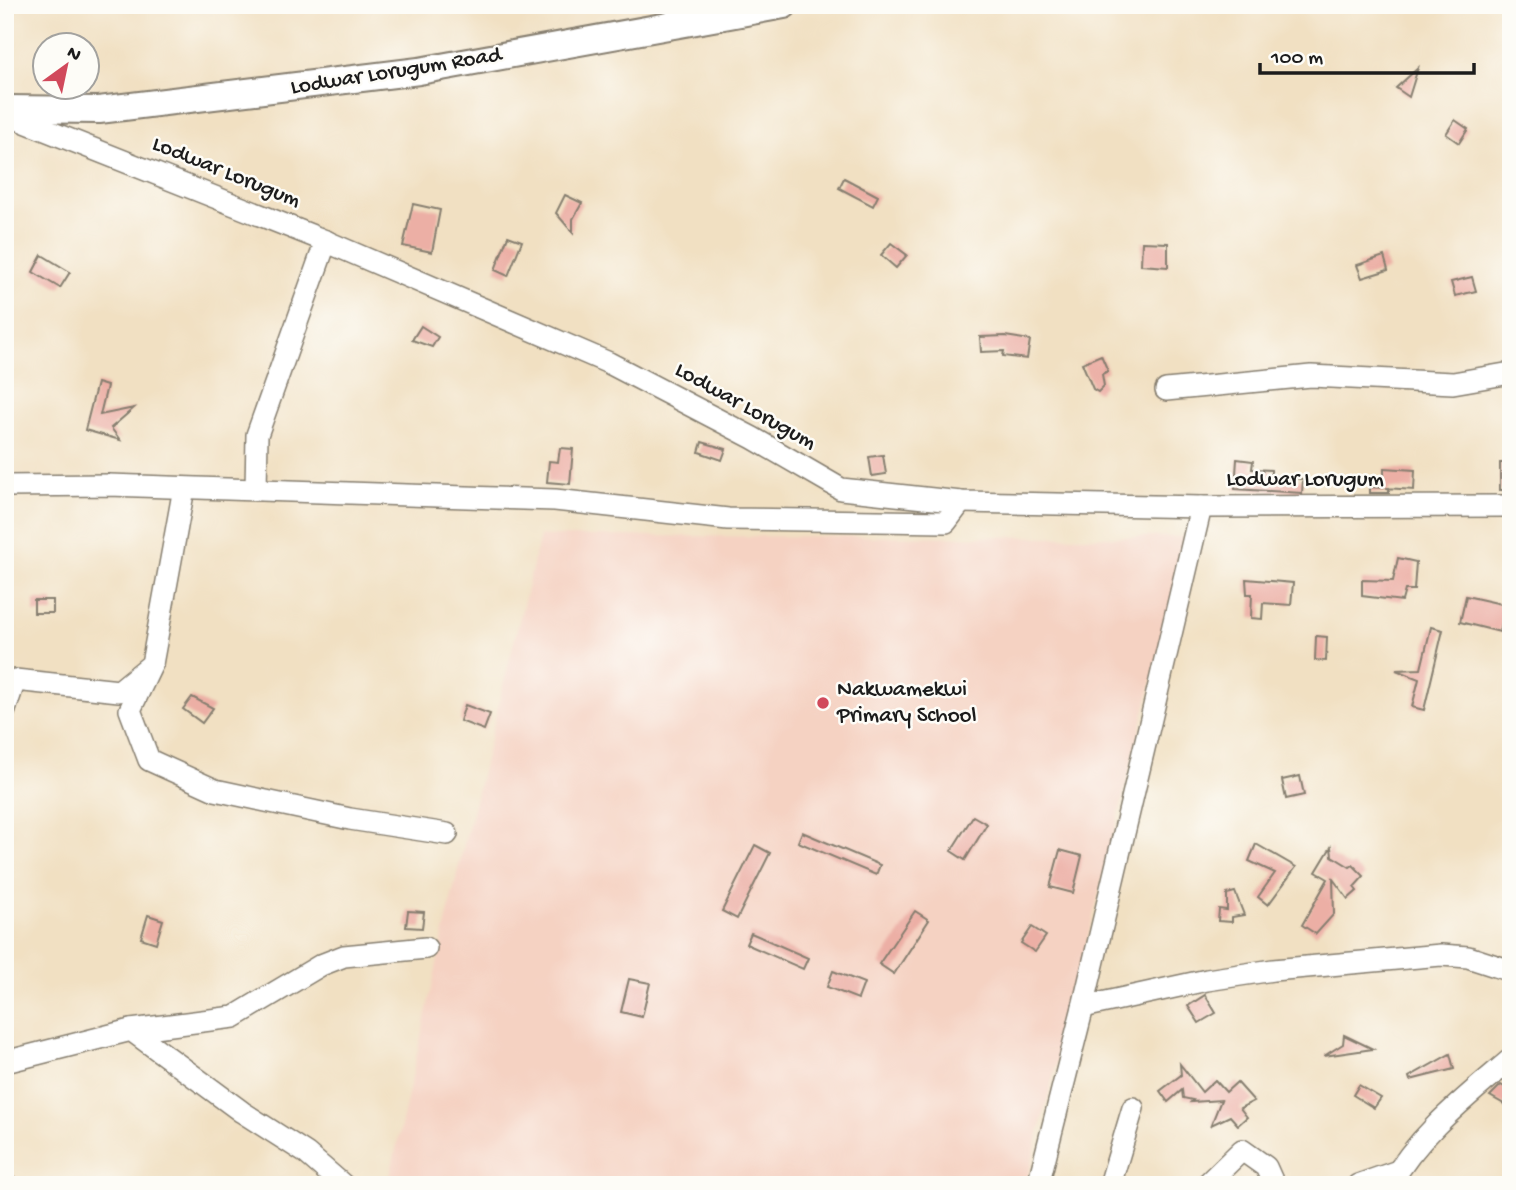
<svg xmlns="http://www.w3.org/2000/svg" width="1516" height="1190" viewBox="0 0 1516 1190" font-family="'Gochi Hand',sans-serif">
<style>
.built{fill:#f5d2c2}
.building{fill:#ecafa5}
.lines{fill:none;stroke-linecap:round;stroke-linejoin:round}
.minor-casing{stroke:#867e6f;stroke-width:24}
.major-casing{stroke:#867e6f;stroke-width:30}
.minor{stroke:#fff;stroke-width:21}
.major{stroke:#fff;stroke-width:26}
.poi-dot{fill:#d1495b;stroke:#fdfcf7;stroke-width:2.5}
.labels{text-anchor:middle;dominant-baseline:central;stroke-width:5;stroke-linejoin:round;paint-order:stroke}
.street-label{font-size:23px;fill:#1c1c1c;stroke:#fdfcf7}
.poi-label{font-size:23px;fill:#1c1c1c;stroke:#fdfcf7;text-anchor:start}
</style>
<rect width="100%" height="100%" fill="#fdfcf7"/>
<filter id="ink" filterUnits="userSpaceOnUse"><feTurbulence type="fractalNoise" baseFrequency=".0143" numOctaves="2"/><feDisplacementMap in="SourceGraphic" scale="14" xChannelSelector="R" yChannelSelector="G"/><feConvolveMatrix kernelMatrix="1 2 1 2 8 2 1 2 1" color-interpolation-filters="sRGB"/></filter>
<filter id="wash" filterUnits="userSpaceOnUse"><feTurbulence type="fractalNoise" baseFrequency=".00686" numOctaves="4" result="noise"/><feDisplacementMap in="SourceGraphic" scale="28" xChannelSelector="R" yChannelSelector="G"/><feGaussianBlur stdDeviation="1.57" result="paint"/><feColorMatrix in="noise" values="0 0 0 0 0 0 0 0 0 0 0 0 0 0 0 0 0 1.4 0 .05"/><feComposite in="paint" operator="in"/></filter>
<g filter="url(#wash)">
<rect width="100%" height="100%" fill="#f1e0c2"/>
<path class="built" d="M540,536L1188,537L1026,1185H388L458,869Z"/>
<g id="blocks">
<g class="building">
<path d="M1418,68L1409,97L1396,88Z"/>
<path d="M1455,120L1468,129L1459,143L1446,134Z"/>
<path d="M844,178L878,196L873,206L839,188Z"/>
<path d="M565,195L582,203L573,219V233L556,213Z"/>
<path d="M413,204L440,210L432,252L403,246Z"/>
<path d="M508,236L522,241L508,276L495,270Z"/>
<path d="M1142,242L1168,243V267L1141,265Z"/>
<path d="M891,243L907,255L896,268L881,255Z"/>
<path d="M42,255L70,272L60,288L33,272Z"/>
<path d="M1384,256L1388,270L1362,278L1357,265Z"/>
<path d="M1472,277L1476,291L1455,296L1451,282Z"/>
<path d="M421,326L438,337L432,347L412,340Z"/>
<path d="M1005,336L1030,340L1027,359L1003,356L1004,351L981,352L980,337Z"/>
<path d="M1101,355L1108,371L1102,374L1104,386L1098,392L1093,389L1082,363Z"/>
<path d="M97,383L107,386L100,415L134,408L111,428L120,440L85,430Z"/>
<path d="M702,442L726,449L722,460L699,452Z"/>
<path d="M560,448L573,449L570,484L547,482L549,461L558,462Z"/>
<path d="M883,455L886,474L872,476L869,457Z"/>
<path d="M1237,459L1253,461L1252,469L1271,470V477L1303,479L1302,493L1235,489Z"/>
<rect x="1500" y="463" width="11" height="27"/>
<path d="M1384,468L1415,470L1414,490L1386,488H1389V493H1370V487L1384,488Z"/>
<path d="M1398,558L1416,562L1414,590H1405L1402,601L1362,596V580L1393,581Z"/>
<path d="M1246,579L1293,583L1291,605L1263,603L1262,619L1251,618L1252,594H1247Z"/>
<path d="M1466,596L1506,605L1500,632L1460,622Z"/>
<rect x="34" y="600" width="19" height="13"/>
<path d="M1431,627L1443,630L1424,710L1412,707L1419,679L1396,670L1421,669Z"/>
<path d="M1316,636L1327,637L1326,661L1315,660Z"/>
<path d="M192,697L213,708L202,723L183,709Z"/>
<path d="M465,705L490,714L484,730L460,721Z"/>
<path d="M1300,776L1304,795L1286,799L1282,780Z"/>
<path d="M973,816L987,824L965,860L951,851Z"/>
<path d="M802,832L880,865L876,875L798,842Z"/>
<path d="M1256,844L1296,867L1268,905L1258,897L1275,873L1249,861Z"/>
<path d="M755,845L770,853L737,919L722,911Z"/>
<path d="M1331,847L1332,856L1350,867L1353,865L1364,876L1354,887L1357,891L1348,899L1333,879L1334,914L1316,934L1302,925L1328,879L1316,872Z"/>
<path d="M1060,850L1082,856L1073,893L1050,887Z"/>
<path d="M1235,892L1244,915L1232,917V922L1218,921L1219,909L1227,910V894Z"/>
<path d="M408,911L424,912L422,928L406,927Z"/>
<path d="M915,911L929,920L894,974L879,964Z"/>
<path d="M148,915L163,920L156,943L141,938Z"/>
<path d="M1032,927L1046,936L1035,952L1021,943Z"/>
<path d="M751,933L808,958L803,969L746,944Z"/>
<path d="M833,971L864,983L858,999L827,987Z"/>
<path d="M629,979L650,983L642,1017L621,1012Z"/>
<path d="M1205,995L1216,1013L1199,1023L1188,1006Z"/>
<path d="M1344,1035L1373,1049L1324,1056L1343,1044Z"/>
<path d="M1450,1054L1454,1069L1410,1080L1409,1077Z"/>
<path d="M1180,1064L1202,1092L1215,1080L1226,1092L1237,1082L1254,1101L1240,1108L1247,1117L1238,1125L1230,1116L1211,1125L1221,1100L1191,1102L1193,1100L1183,1098L1182,1090L1168,1102L1160,1091L1181,1075Z"/>
<path d="M1359,1085L1381,1098L1374,1108L1353,1095Z"/>
<path d="M1501,1085L1511,1091V1108L1490,1096Z"/>
</g>
</g>
</g>
<g filter="url(#ink)">
<use href="#blocks" fill-opacity="0" stroke="#867e6f" stroke-width="2"/>
<g class="lines">
<defs>
<g id="minor">
<path d="M674,5L691,22"/>
<path d="M5,114L318,238L609,363L753,438L841,489L961,502L1201,507L1511,506"/>
<path d="M1166,390L1311,376L1453,383L1511,373"/>
<path d="M5,486L109,485L555,500L728,519L946,522L961,502"/>
<path d="M256,490L257,435L326,241"/>
<path d="M152,664L130,710L149,760L215,790L350,819L447,834"/>
<path d="M5,710L15,680L119,691L152,664L184,488"/>
<path d="M1083,1007L1207,980L1273,970L1441,955L1468,957L1511,971"/>
<path d="M131,1030L234,1017L321,965L344,956L426,948"/>
<path d="M5,1062L131,1030L242,1112L306,1153L343,1185"/>
<path d="M5,1184L6,1185"/>
<path d="M1038,1185L1083,1007L1201,507"/>
<path d="M1110,1185L1133,1108"/>
<path d="M1206,1185L1242,1150L1266,1167L1274,1185"/>
<path d="M1358,1185L1398,1171"/>
<path d="M1390,1185C1418,1134 1468,1096 1511,1059"/>
</g>
<path id="major" d="M5,109L99,110L419,71L784,5"/>
</defs>
<use href="#minor" class="minor-casing"/>
<use href="#major" class="major-casing"/>
<use href="#minor" class="minor"/>
<use href="#major" class="major"/>
</g>
</g>
<circle class="poi-dot" cx="823" cy="703" r="7"/>
<g class="labels">
<g class="street-label">
<text transform="translate(396 72) rotate(-9)">Lodwar Lorugum Road</text>
<text transform="translate(226 173) rotate(22)">Lodwar Lorugum</text>
<text transform="translate(745 407) rotate(29)">Lodwar Lorugum</text>
<text x="1305" y="480">Lodwar Lorugum</text>
</g>
<g class="poi-label">
<text x="837" y="690">Nakwamekwi<tspan x="837" dy="26">Primary School</tspan></text>
</g>
</g>
<rect width="1516" height="1190" fill="none" stroke="#fdfcf7" stroke-width="28"/>
<g transform="translate(66 66) rotate(33)"><circle r="33" fill="#fdfcf7" stroke="#a3a29f" stroke-width="2"/>
<path d="M0-5L12 26L0 18L-12 26Z" fill="#d1495b"/>
<text y="-10" font-size="19" font-weight="bold" text-anchor="middle" fill="#1c1c1c">N</text>
</g>
<path d="M1260 63v10h214v-10" fill="none" stroke="#1c1c1c" stroke-width="3.5"/>
<text x="1271" y="63" font-size="21" fill="#1c1c1c" stroke="#fdfcf7" stroke-width="5" paint-order="stroke">100 m</text>
</svg>
